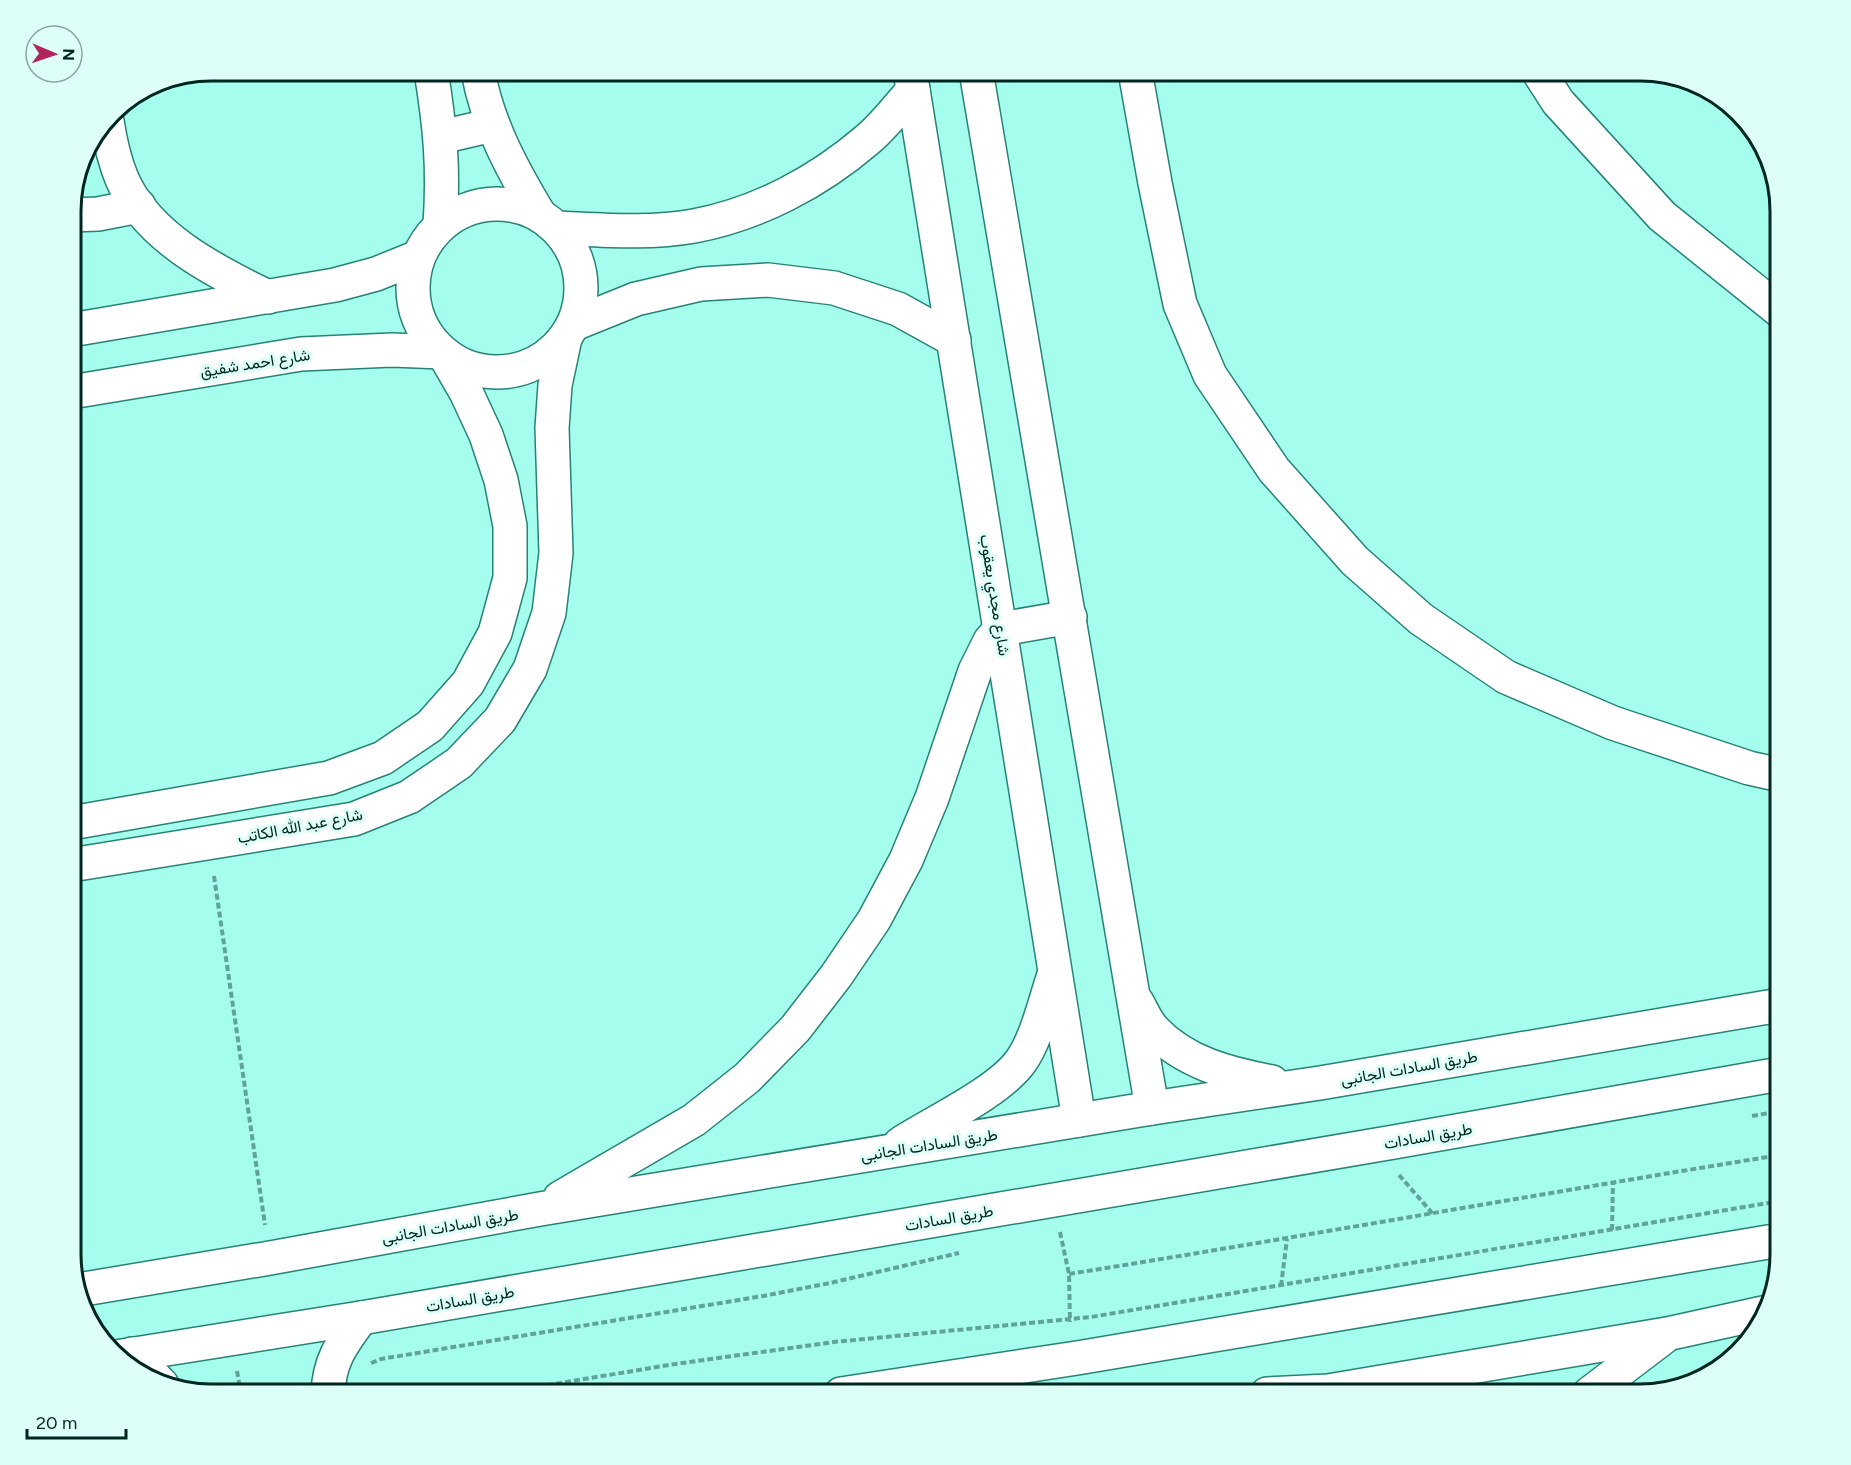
<svg xmlns="http://www.w3.org/2000/svg" width="1851" height="1465" viewBox="0 0 1851 1465" font-family="Figtree,Vazirmatn,sans-serif">
<style>
.lines{fill:none;stroke-linecap:round;stroke-linejoin:round}
.minor-casing{stroke:#268376;stroke-width:36}
.major-casing{stroke:#268376;stroke-width:36}
.path{stroke:#60a399;stroke-width:4;stroke-dasharray:6 3;stroke-linecap:butt}
.minor{stroke:#fff;stroke-width:33}
.major{stroke:#fff;stroke-width:33}
.labels{text-anchor:middle;dominant-baseline:central;stroke-width:6;stroke-linejoin:round;paint-order:stroke}
.street-label{font-size:16px;fill:#002621;stroke:#defff8}
.rim{fill:none;stroke:#002621;stroke-width:3}
</style>
<rect width="100%" height="100%" fill="#a5fdee"/>
<g class="lines">
<defs>
<g id="minor">
<path d="M431,71C440,126 444,168 440,225"/>
<path d="M478,71C487,123 512,169 539,214"/>
<path d="M910,71L1079,1120"/>
<path d="M976,71L1152,1108"/>
<path d="M1135,71L1155,183L1180,304L1210,375L1274,470L1355,561L1421,619L1506,677L1613,723L1749,768L1780,775"/>
<path d="M1538,71L1558,102L1662,216L1780,311"/>
<path d="M107,121C110,141 114,160 122,179C147,237 214,271 268,297"/>
<path d="M441,137L493,125"/>
<circle cx="497" cy="288" r="84"/>
<path d="M71,215L98,214L139,206"/>
<path d="M558,228C603,230 649,234 694,226C758,214 818,182 867,140C884,126 899,106 913,90"/>
<path d="M574,324L636,299L701,284L768,280L834,288L898,309L954,340"/>
<path d="M71,330L335,285L376,274L418,257"/>
<path d="M71,392L301,354L392,350L442,352"/>
<path d="M71,823L329,778L383,758L430,726L468,683L495,633L510,578V526L501,480L486,435L466,392L444,354"/>
<path d="M71,865L354,819L409,797L459,763L500,720L530,669L549,613L556,553L552,428L555,385L565,338"/>
<path d="M1137,1002C1142,1011 1147,1023 1154,1030C1185,1063 1229,1074 1272,1082"/>
<path d="M900,1144C934,1122 999,1092 1021,1061C1037,1038 1045,1001 1054,975"/>
<path d="M560,1198L694,1120L747,1078L795,1029L836,976L874,920L906,860L932,798L975,671L990,641L1001,629L1070,617"/>
<path d="M78,1290L270,1258L540,1209L1152,1108L1320,1083L1780,1005"/>
<path d="M1267,1394L1328,1391L1667,1334L1767,1312"/>
<path d="M1589,1394L1664,1337"/>
</g>
<g id="major">
<path d="M132,1354L162,1385"/>
<path d="M116,1357L361,1318L1394,1142L1780,1074"/>
<path d="M328,1394C329,1360 342,1344 361,1318"/>
<path d="M841,1394L1077,1358L1780,1240"/>
</g>
</defs>
<use href="#minor" class="minor-casing"/>
<use href="#major" class="major-casing"/>
<g class="path">
<path d="M214,876L265,1225"/>
<path d="M1752,1116L1780,1111"/>
<path d="M1399,1175L1433,1214"/>
<path d="M1612,1230L1613,1182"/>
<path d="M1060,1232L1069,1274L1070,1322"/>
<path d="M1069,1274C1307,1236 1543,1193 1780,1155"/>
<path d="M1281,1286L1287,1239"/>
<path d="M371,1363L381,1359L763,1296L830,1283L959,1253"/>
<path d="M237,1371L241,1394"/>
<path d="M494,1394L675,1364L834,1342L1091,1317L1780,1201"/>
</g>
<use href="#minor" class="minor"/>
<use href="#major" class="major"/>
</g>
<g class="labels">
<g class="street-label">
<text transform="translate(255 363) rotate(-9)">شارع احمد شفيق</text>
<text transform="translate(995 595) rotate(81)">شارع مجدي يعقوب</text>
<text transform="translate(300 826) rotate(-11)">شارع عبد الله الكاتب</text>
<text transform="translate(1409 1068) rotate(-10)">طريق السادات الجانبى</text>
<text transform="translate(1428 1136) rotate(-10)">طريق السادات</text>
<text transform="translate(929 1145) rotate(-9)">طريق السادات الجانبى</text>
<text transform="translate(949 1218) rotate(-10)">طريق السادات</text>
<text transform="translate(450 1226) rotate(-10)">طريق السادات الجانبى</text>
<text transform="translate(470 1299) rotate(-10)">طريق السادات</text>
</g>
</g>
<path d="M0 0H1851V1465H0ZM211 81H1640A130 130 0 0 1 1770 211V1254A130 130 0 0 1 1640 1384H211A130 130 0 0 1 81 1254V211A130 130 0 0 1 211 81Z" fill="#defff8" fill-rule="evenodd"/>
<path class="rim" d="M211 81H1640A130 130 0 0 1 1770 211V1254A130 130 0 0 1 1640 1384H211A130 130 0 0 1 81 1254V211A130 130 0 0 1 211 81Z"/>
<g transform="translate(54 54) rotate(92)"><circle r="28" fill="#defff8" stroke="#85a8a2" stroke-width="1.5"/>
<path d="M0-4.5L10 22L0 15L-10 22Z" fill="#b1245d"/>
<text y="-9" font-size="16" font-weight="bold" text-anchor="middle" fill="#002621">N</text>
</g>
<path d="M27 1429v9h99v-9" fill="none" stroke="#002621" stroke-width="3"/>
<text x="36" y="1429" font-size="18" fill="#002621" stroke="#defff8" stroke-width="4.5" paint-order="stroke">20 m</text>
</svg>
